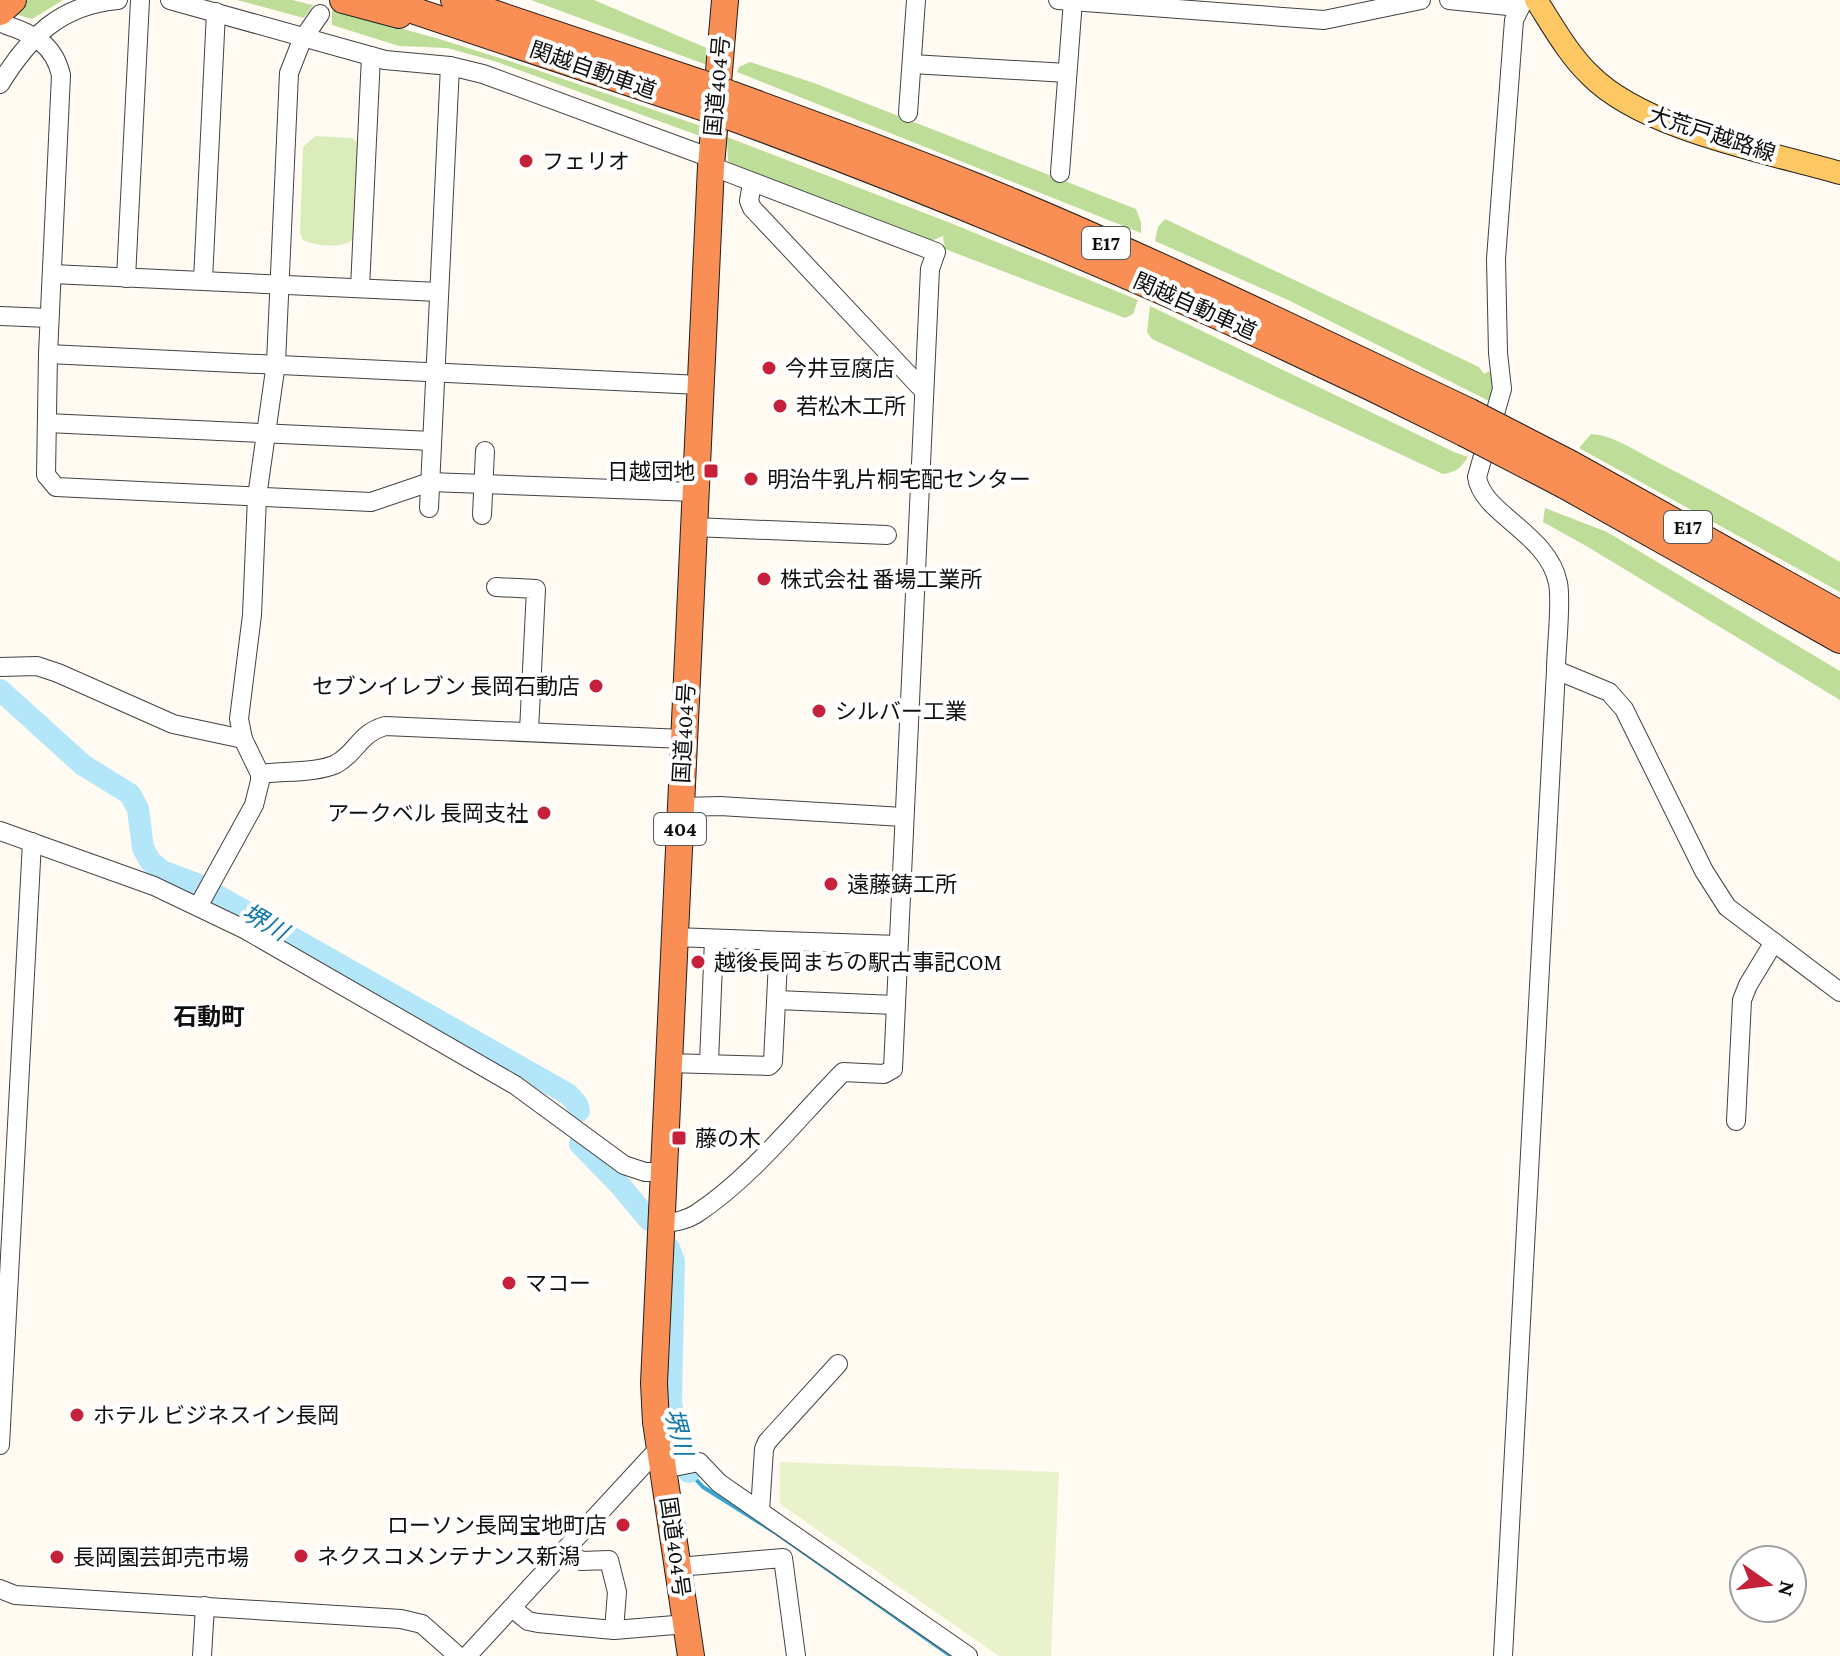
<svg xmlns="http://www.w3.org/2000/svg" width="1840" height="1656" viewBox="0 0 1840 1656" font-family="'Crimson Pro','Noto Sans JP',serif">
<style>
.green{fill:#d9ecb9}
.forest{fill:#bedd98}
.pitch{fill:#e9f2cb}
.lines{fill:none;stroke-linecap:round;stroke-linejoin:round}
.stream{stroke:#38a6d3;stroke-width:4}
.river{stroke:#b4e6f9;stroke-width:22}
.minor-casing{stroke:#424242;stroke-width:20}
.major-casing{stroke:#202020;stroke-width:24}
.highway-casing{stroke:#202020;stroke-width:28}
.minor{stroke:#fff;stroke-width:18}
.major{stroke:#fdc863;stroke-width:22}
.highway{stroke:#fa8f55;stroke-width:26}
.highway-bridge-casing{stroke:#202020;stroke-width:28;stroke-linecap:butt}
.highway-bridge{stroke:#fa8f55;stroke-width:26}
.poi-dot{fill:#c6213a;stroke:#fff;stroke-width:3}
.labels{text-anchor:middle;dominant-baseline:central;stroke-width:8;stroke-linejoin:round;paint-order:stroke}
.shield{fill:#fff;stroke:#575757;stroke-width:2}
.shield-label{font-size:20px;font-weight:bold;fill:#0f0f0f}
.street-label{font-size:22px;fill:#0f0f0f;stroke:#fff}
.poi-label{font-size:22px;fill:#0f0f0f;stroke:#fff;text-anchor:start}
.water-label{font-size:24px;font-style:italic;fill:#1276a8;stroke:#fff}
.neighbourhood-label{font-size:24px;font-weight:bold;fill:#0f0f0f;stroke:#fff}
</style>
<rect width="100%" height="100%" fill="#fffbf2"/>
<path class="green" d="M315,136L353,138L359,145L355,237C346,250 316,246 303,240L300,233L303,147Z"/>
<g class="forest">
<path d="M28,0H63L32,19L11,13Z"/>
<path d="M237,0H292L313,5L304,18Z"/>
<path d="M531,0H594L709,49L707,65Z"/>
<path d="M332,10L436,38L531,68L704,127L703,134L700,136L494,61L447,48L399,46L332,25Z"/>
<path d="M750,62L814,83L1136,209L1141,222V233L737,72L739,67Z"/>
<path d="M727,137L948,222L1138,300L1133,314L1125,318L945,249L943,236L931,241L737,168L728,161Z"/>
<path d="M1165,219L1479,367L1484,374L1489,371L1492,374L1493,403L1290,301L1155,241L1158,227Z"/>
<path d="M1150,306L1454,452L1468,457C1461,468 1456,472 1443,474L1152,339L1147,332Z"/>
<path d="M1591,434C1614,435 1639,453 1659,463C1720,495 1781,527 1840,562V592L1579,448Z"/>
<path d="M1545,508L1607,532L1840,671V700L1588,547L1543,522Z"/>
</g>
<path class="pitch" d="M780,1462L1059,1472L1051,1656H999L780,1504Z"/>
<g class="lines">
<path class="stream" d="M689,1472L703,1487L776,1533L951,1656"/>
<g class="river">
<path d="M0,690L83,765L130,794L138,809L143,848L150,861L162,871L197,884L568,1094L577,1104L579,1111"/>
<path d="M580,1144L619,1184L649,1220"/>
<path d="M669,1248L674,1261L671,1400L675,1432L689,1472"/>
</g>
<defs>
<g id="minor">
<path d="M170,0L385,60L450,66L483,74L711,158"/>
<path d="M1058,0L1324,20L1421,0"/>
<path d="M1449,0L1518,7"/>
<path d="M6,25C34,34 54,45 61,75L48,354L46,475L56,487L371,502L430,482L695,492"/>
<path d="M912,64L1067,73"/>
<path d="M0,84C29,37 60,5 118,0"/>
<path d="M908,113L916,0"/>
<path d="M1060,173L1073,0"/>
<path d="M752,183L749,201L752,208L923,390"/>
<path d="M52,274L439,292"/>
<path d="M126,278L140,0"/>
<path d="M203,280L216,12"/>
<path d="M360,288L371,56"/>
<path d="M0,316L49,318"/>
<path d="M48,354L700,385"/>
<path d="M47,423L432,441"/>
<path d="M429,508L450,66"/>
<path d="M482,515L485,451"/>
<path d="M694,527L887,535"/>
<path d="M496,587L536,589L529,731"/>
<path d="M0,667L37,666L58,673L173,724L243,739"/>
<path d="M1556,670L1609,692L1624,709L1704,871L1727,907L1840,992"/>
<path d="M260,774C281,771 318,773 336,764C358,752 358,734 385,726L683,739"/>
<path d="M681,807L720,806L903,817"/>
<path d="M0,831L154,886L246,930L515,1085L624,1165L645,1172H662"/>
<path d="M199,905L254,805L260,781V774L243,739L239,719L252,615L257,497L276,363L289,73L302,40L320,14"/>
<path d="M674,937L898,945"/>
<path d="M777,1000L895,1005"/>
<path d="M668,1063L769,1066L773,1062L779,941"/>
<path d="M709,1063L714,939"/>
<path d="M1736,1121L1742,1000L1748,985L1774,942"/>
<path d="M660,1224C673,1222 685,1221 696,1214C752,1177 796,1120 843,1072L884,1074L893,1069L930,269L936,252L711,166"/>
<path d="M0,1445L32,842"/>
<path d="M664,1469L699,1462L719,1483L968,1656"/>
<path d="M760,1511L764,1449L767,1442L838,1364"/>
<path d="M565,1550L581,1561L609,1560L617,1592L614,1630"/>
<path d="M678,1567L783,1558L796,1656"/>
<path d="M0,1589L15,1595L401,1619L422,1624L458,1656"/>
<path d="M512,1608L528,1621L538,1623L614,1630L687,1624"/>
<path d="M202,1656L205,1606"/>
<path d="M467,1656L660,1447"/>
<path d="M1503,1656L1556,670C1556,647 1562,603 1558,583C1548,533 1482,514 1477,477L1502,389L1498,353L1496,259L1514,20L1524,0"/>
</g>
<path id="major" d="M1536,0C1553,26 1568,54 1590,75C1643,129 1767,152 1840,173"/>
<g id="highway">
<path d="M343,0L399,15"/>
<path d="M382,0L696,105"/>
<path d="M454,0L701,83"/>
<path d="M0,12L13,0"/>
<path d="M733,95C813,124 893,153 972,185C1141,254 1305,334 1470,412"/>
<path d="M731,117C981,209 1226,314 1464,433"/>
<path d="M1571,464L1840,614"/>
<path d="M1564,485L1840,640"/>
<path d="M691,1656L656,1422L654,1383L711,166L725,0"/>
</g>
</defs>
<use href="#minor" class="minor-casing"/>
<use href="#major" class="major-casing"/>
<use href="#highway" class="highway-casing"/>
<use href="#minor" class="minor"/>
<use href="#major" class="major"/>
<use href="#highway" class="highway"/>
<defs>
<g id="highway-bridge">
<path d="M701,83L733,95"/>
<path d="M696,105L731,117"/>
<path d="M1470,412L1571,464"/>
<path d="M1464,433L1564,485"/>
</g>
</defs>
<use href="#highway-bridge" class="highway-bridge-casing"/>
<use href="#highway-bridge" class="highway-bridge"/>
</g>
<g class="poi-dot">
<circle cx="526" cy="161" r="8"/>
<circle cx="769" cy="368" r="8"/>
<circle cx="780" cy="406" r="8"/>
<rect x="703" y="463" width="16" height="16" rx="4"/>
<circle cx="751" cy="479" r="8"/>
<circle cx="764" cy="579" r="8"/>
<circle cx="596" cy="686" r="8"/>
<circle cx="819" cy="711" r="8"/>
<circle cx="544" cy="813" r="8"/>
<circle cx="831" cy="884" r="8"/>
<circle cx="698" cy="962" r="8"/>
<rect x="671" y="1130" width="16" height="16" rx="4"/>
<circle cx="509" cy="1283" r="8"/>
<circle cx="77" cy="1415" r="8"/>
<circle cx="623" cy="1525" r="8"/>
<circle cx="301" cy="1556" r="8"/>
<circle cx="57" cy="1557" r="8"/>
</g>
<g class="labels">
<g class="shield">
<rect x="1082" y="227" width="48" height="32" rx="6"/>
<rect x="1664" y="511" width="48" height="32" rx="6"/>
<rect x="654" y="813" width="52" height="32" rx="6"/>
</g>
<g class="shield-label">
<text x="1106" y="243">E17</text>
<text x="1688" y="527">E17</text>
<text x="680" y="829">404</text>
</g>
<g class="street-label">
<text transform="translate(593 70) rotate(19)">関越自動車道</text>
<text transform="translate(717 86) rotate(-85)">国道404号</text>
<text transform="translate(1712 134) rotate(18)">大荒戸越路線</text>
<text transform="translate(1195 306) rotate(24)">関越自動車道</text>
<text transform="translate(684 733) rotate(-87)">国道404号</text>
<text transform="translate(675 1547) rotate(82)">国道404号</text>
</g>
<g class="poi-label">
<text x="542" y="161">フェリオ</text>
<text x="785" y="368">今井豆腐店</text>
<text x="796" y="406">若松木工所</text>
<text x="695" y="471" text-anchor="end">日越団地</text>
<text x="767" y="479">明治牛乳片桐宅配センター</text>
<text x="780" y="579">株式会社 番場工業所</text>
<text x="580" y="686" text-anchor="end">セブンイレブン 長岡石動店</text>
<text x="835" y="711">シルバー工業</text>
<text x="528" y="813" text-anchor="end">アークベル 長岡支社</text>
<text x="847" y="884">遠藤鋳工所</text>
<text x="714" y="962">越後長岡まちの駅古事記COM</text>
<text x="695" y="1138">藤の木</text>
<text x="525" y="1283">マコー</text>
<text x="93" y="1415">ホテル ビジネスイン長岡</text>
<text x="607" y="1525" text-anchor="end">ローソン長岡宝地町店</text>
<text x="317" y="1556">ネクスコメンテナンス新潟</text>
<text x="73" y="1557">長岡園芸卸売市場</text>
</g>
<g class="water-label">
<text transform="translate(265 922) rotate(30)">堺川</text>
<text transform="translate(679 1432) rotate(76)">堺川</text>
</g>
<g class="neighbourhood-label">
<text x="209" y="1016">石動町</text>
</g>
</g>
<g transform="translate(1768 1584) rotate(104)"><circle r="38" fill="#ffffff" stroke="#9f9f9f" stroke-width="2"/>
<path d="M0-6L14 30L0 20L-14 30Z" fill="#c6213a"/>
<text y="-12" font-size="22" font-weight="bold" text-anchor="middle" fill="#0f0f0f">N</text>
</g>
</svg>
